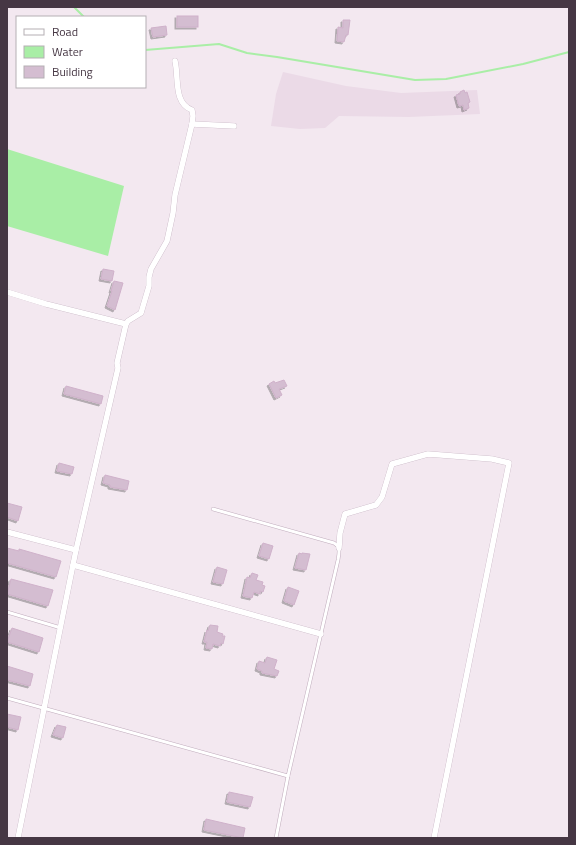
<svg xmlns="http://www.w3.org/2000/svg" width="576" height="845" viewBox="0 0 576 845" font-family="'Titillium Web',sans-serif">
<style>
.residential{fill:#ebdae7}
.water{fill:#a9eea6}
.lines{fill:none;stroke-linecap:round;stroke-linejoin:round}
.stream{stroke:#a9eea6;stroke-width:2}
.building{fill:#d4bdd1;stroke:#cfb1ca;filter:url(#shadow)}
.lane-casing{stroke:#c1adbd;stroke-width:4}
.street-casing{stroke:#c1adbd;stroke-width:6}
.lane{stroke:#fff;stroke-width:3}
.street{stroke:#fff;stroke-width:5.5}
</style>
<defs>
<filter id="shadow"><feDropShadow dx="-2" dy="2" stdDeviation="0" flood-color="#0004"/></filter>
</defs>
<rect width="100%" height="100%" fill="#f3e8f0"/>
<path class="residential" d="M283,72L346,86L401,93L477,90L480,114L409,117L339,116L325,128L300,129L271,126L276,94Z"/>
<path class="water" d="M7,149L124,186L108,256L7,226Z"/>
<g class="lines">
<g class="stream">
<path d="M74,7L84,17"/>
<path d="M145,50L219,44L247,53L277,57L415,80L446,79L523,64L569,52"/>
</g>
</g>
<g class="building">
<rect x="177" y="16" width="21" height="11"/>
<path d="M343,20H350L348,35H346L344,42L337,41L338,27L343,28Z"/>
<path d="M166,26L167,35L153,37L151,28Z"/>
<path d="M464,90L465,93L467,92L470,102L468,103L469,108L464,110L463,105L459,106L456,95L460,94V92Z"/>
<path d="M103,269L114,271L112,281L101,279Z"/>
<path d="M114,281L123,283L115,310L107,306L112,291H111Z"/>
<path d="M284,380L287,386L279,389L282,395L276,398L269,384L274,381L275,383Z"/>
<path d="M66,386L103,396L101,404L64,394Z"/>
<path d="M59,463L74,467L72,474L57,471Z"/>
<path d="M105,475L129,481L127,490L110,487V485L103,483Z"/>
<path d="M7,503L22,507L18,521L7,517Z"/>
<path d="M263,543L273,546L269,559L259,556Z"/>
<path d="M7,548L19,551V549L61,561L56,577L7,563Z"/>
<path d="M299,553L302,554V553L310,554L306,570L295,568Z"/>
<path d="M217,567L227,570L223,584L213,582Z"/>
<path d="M252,573L258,575L256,580L263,582L262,585L265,586L263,592L260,591V594L254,592L252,598L243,596L247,577L250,578Z"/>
<path d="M11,579L53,590L48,606L7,594Z"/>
<path d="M288,587L299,591L294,605L284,601Z"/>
<path d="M210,625L218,626L217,632L223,634L222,636H225L223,644L221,643L220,646L213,644L212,649L206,648L207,642H204L207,630L208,631Z"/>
<path d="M12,628L43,638L39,652L7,642Z"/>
<path d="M267,657L277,660L274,669L279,671L277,676L262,673V671L257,669L259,661L265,663Z"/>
<path d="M7,666L33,674L30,686L7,680Z"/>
<path d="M7,714L21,717L18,730L7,727Z"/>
<path d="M57,725L66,727L63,738L53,735Z"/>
<path d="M229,792L253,797L250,807L227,802Z"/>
<path d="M206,819L245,828L243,838L204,830Z"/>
</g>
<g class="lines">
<defs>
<g id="lane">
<path d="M213,509L334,543C341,547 339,553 338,560L288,776L276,838"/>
<path d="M7,612L61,628"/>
<path d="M7,698L288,776"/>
</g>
<g id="street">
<path d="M192,124L234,126"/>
<path d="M7,292L46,304L126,324L117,363L118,368L76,550L18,838"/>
<path d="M126,324L128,321L141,313L149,286V277L151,269L167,241L173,213L175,195L192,124L193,116L192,110C173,103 179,77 175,61"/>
<path d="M7,532L76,550"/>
<path d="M339,548L340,533L345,514L376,505L382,497L392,464L428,454L492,459L509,463L434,838"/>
<path d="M73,565L321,634"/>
</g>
</defs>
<use href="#lane" class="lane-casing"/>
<use href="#street" class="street-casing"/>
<use href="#lane" class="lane"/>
<use href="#street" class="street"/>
</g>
<rect width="576" height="845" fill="none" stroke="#463744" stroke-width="16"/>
<rect x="16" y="16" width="130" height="72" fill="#ffffff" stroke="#b5afb4"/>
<rect x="24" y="29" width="20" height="6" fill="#ffffff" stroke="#b5afb4"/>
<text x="52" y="36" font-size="12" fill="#463744">Road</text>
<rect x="24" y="46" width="20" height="12" fill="#a9eea6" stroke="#b5afb4"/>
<text x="52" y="56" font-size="12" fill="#463744">Water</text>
<rect x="24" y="66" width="20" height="12" fill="#d4bdd1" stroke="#b5afb4"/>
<text x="52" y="76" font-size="12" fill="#463744">Building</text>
</svg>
